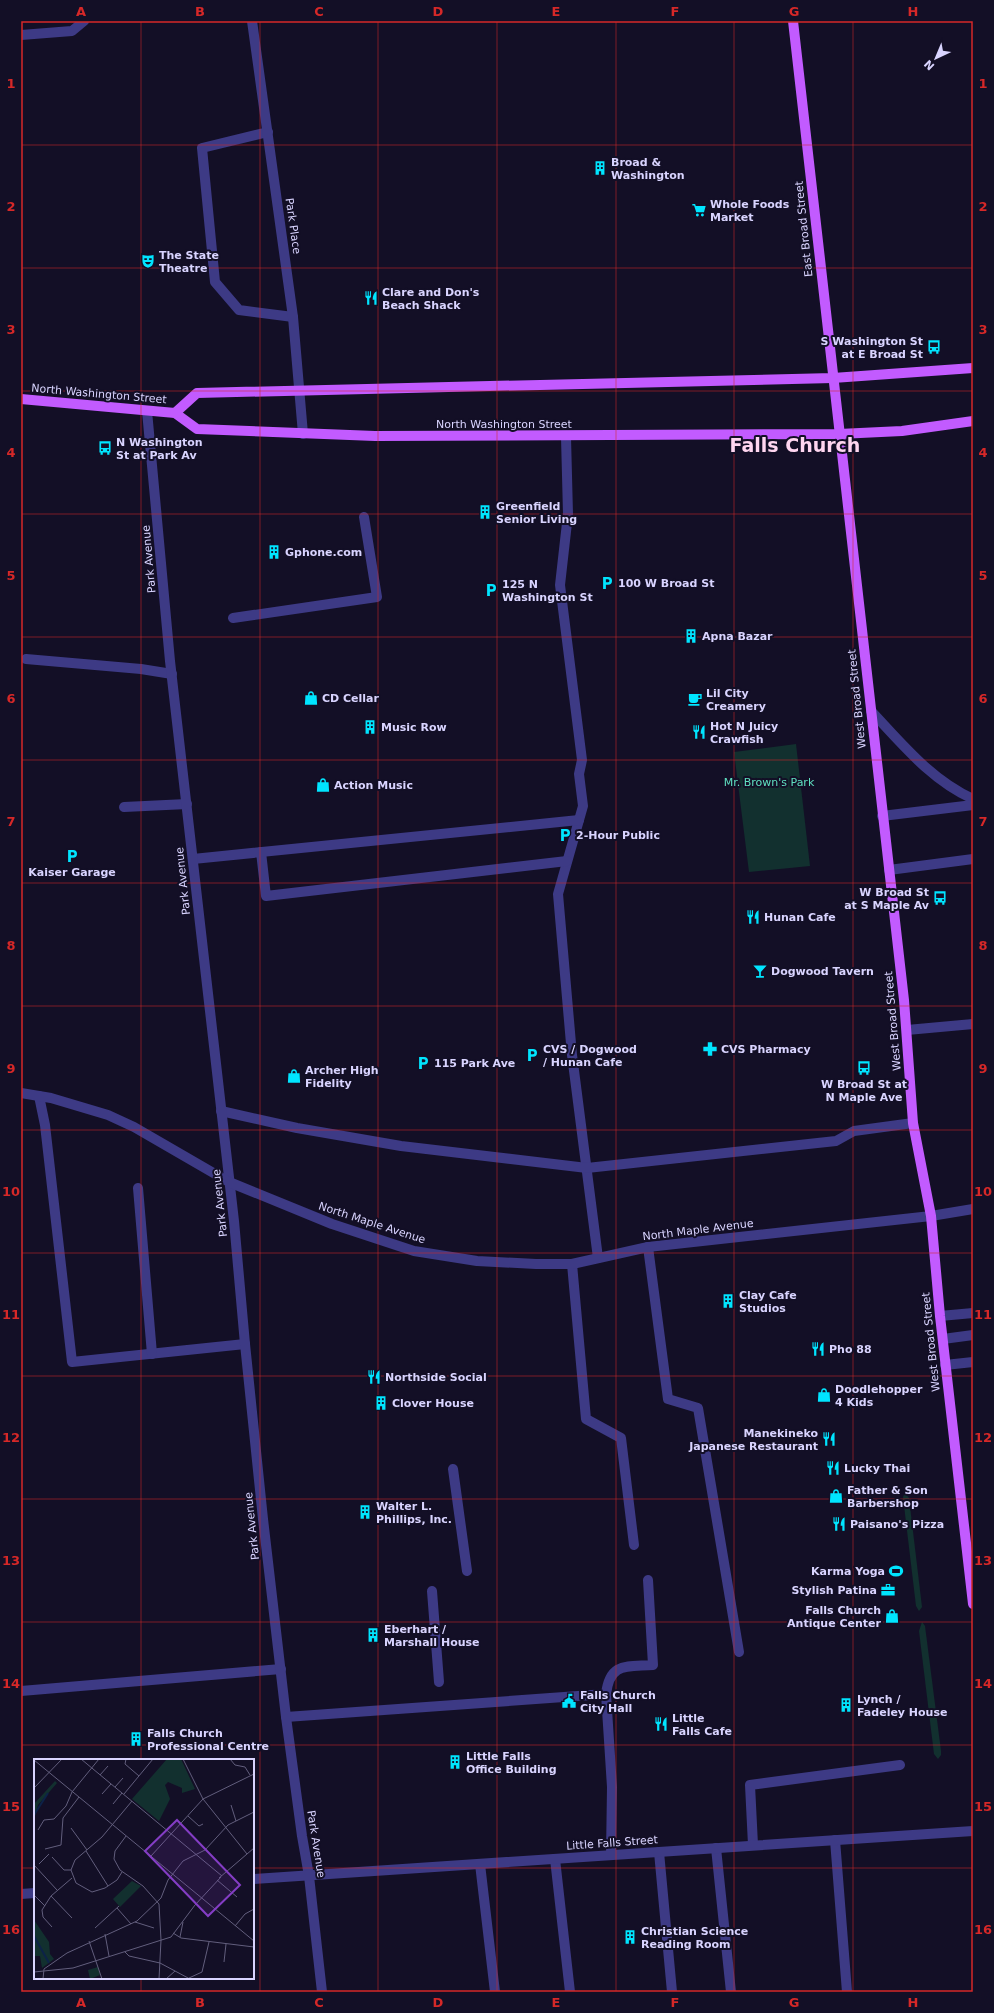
<svg xmlns="http://www.w3.org/2000/svg" width="994" height="2013" viewBox="0 0 994 2013" font-family="'DejaVu Sans',sans-serif">
<style>
.green{fill:#12302f}
.lines{fill:none;stroke-linecap:round;stroke-linejoin:round}
.service{stroke:#3d3a85;stroke-width:10}
.minor{stroke:#3d3a85;stroke-width:10}
.tertiary{stroke:#3d3a85;stroke-width:10}
.primary{stroke:#c25bff;stroke-width:10}
.grid{fill:none;stroke:#d62828;stroke-width:1;stroke-opacity:0.55}
.labels{text-anchor:middle;dominant-baseline:central;stroke-width:4;stroke-linejoin:round;paint-order:stroke}
.poi-label{font-size:11px;font-weight:bold;fill:#d9d4ff;stroke:#130f26;text-anchor:start}
.street-label{font-size:11px;fill:#d9d4ff;stroke:#130f26}
.park-label{font-size:11px;fill:#5fe0c0;stroke:#130f26}
.town-label{font-size:19px;font-weight:bold;fill:#ffd6f0;stroke:#130f26}
.inset-river{fill:none;stroke:#0c2248;stroke-width:2}
.inset-road{fill:none;stroke:#625e7d;stroke-width:1}
.view{fill:#843dc5;fill-opacity:0.15;stroke:#843dc5;stroke-width:2}
.inset-edge{fill:none;stroke:#d9d4ff;stroke-width:2}
.neatline{fill:none;stroke:#d62828;stroke-width:1.5}
.grid-label{font-size:13px;text-anchor:middle;font-weight:bold;fill:#d62828}
</style>
<rect width="100%" height="100%" fill="#130f26"/>
<g class="green">
<path d="M796,744L810,866L749,872L734,752Z"/>
<path d="M905,1493L909,1498L922,1607L919,1611L916,1606L903,1497Z"/>
<path d="M922,1622L925,1626L941,1751V1755L938,1759L934,1754L919,1631Z"/>
</g>
<g class="lines">
<g class="service">
<path d="M21,35L72,31L84,21"/>
<path d="M268,132L202,148L215,282L239,310L293,317"/>
<path d="M566,437L568,514L560,585L582,760L579,774L583,806L558,894L572,1055L598,1258"/>
<path d="M233,618L377,597L364,517"/>
<path d="M26,659L141,669L172,674"/>
<path d="M871,711C902,744 931,780 973,799"/>
<path d="M124,807L187,804"/>
<path d="M882,816L973,805"/>
<path d="M261,852L266,896L567,861"/>
<path d="M193,859L579,820"/>
<path d="M889,870L973,859"/>
<path d="M907,1030L973,1024"/>
<path d="M39,1096L45,1125L72,1362L245,1344"/>
<path d="M221,1111L297,1128L401,1146L587,1168L836,1141L854,1131L913,1123"/>
<path d="M138,1188L152,1354"/>
<path d="M648,1247L668,1399L698,1408L739,1652"/>
<path d="M572,1264L586,1419L621,1438L634,1545"/>
<path d="M940,1316L973,1313"/>
<path d="M943,1339L973,1335"/>
<path d="M945,1365L973,1362"/>
<path d="M453,1469L467,1571"/>
<path d="M432,1591L439,1682"/>
<path d="M21,1691L281,1669"/>
<path d="M286,1717L606,1694"/>
<path d="M835,1840L847,1992"/>
<path d="M753,1845L750,1785L900,1765"/>
<path d="M716,1848L731,1992"/>
<path d="M659,1852L672,1992"/>
<path d="M611,1855L612,1787L606,1694C610,1662 626,1667 653,1665L648,1580"/>
<path d="M555,1859L570,1992"/>
<path d="M480,1864L495,1992"/>
</g>
<g class="minor">
<path d="M252,21L293,317L303,434"/>
<path d="M147,411L170,661L234,1221L245,1344L263,1519L286,1717L302,1836L309,1876L322,1992"/>
<path d="M21,1093L51,1098L108,1115L134,1127L229,1182L332,1224L414,1251L477,1261L536,1264H572L648,1247L931,1216"/>
</g>
<g class="tertiary">
<path d="M931,1216L973,1209"/>
<path d="M253,1879L973,1831"/>
<path d="M21,1894L35,1893"/>
</g>
<g class="primary">
<path d="M793,21L904,1000L913,1123L931,1216L940,1316L973,1604"/>
<path d="M21,399L175,413L197,429L375,436L839,434L902,431L973,421"/>
<path d="M175,413L197,393L833,378L973,368"/>
</g>
</g>
<path class="grid" d="M141,21V1760M260,21V1992M378,21V1992M497,21V1992M616,21V1992M734,21V1992M853,21V1992M21,145H973M21,268H973M21,391H973M21,514H973M21,637H973M21,760H973M21,883H973M21,1006H973M21,1130H973M21,1253H973M21,1376H973M21,1499H973M21,1622H973M21,1745H973M21,1868H35M253,1868H973M141,1978V1992"/>
<defs>
<symbol id="building-bare" viewBox="-9 -9 18 18"><path d="M-4-6H4V6H1V3H-1V6H-4ZM-2.5-4.3h1.7v1.8h-1.7ZM.8-4.3h1.7v1.8H.8ZM-2.5-1h1.7V.8h-1.7ZM.8-1h1.7V.8H.8Z" fill="#00e5ff" stroke="#130f26" stroke-width="2.5" paint-order="stroke"/></symbol>
<symbol id="supermarket-bare" viewBox="-9 -9 18 18"><path d="M-6-5.5h2.5l.6 2H6L4.5 2H-2.5L-4.4-4H-6ZM-1.5 3.2a1.3 1.3 0 1 0 .1 0ZM3 3.2a1.3 1.3 0 1 0 .1 0Z" fill="#00e5ff" stroke="#130f26" stroke-width="2.5" paint-order="stroke"/></symbol>
<symbol id="theatre-bare" viewBox="-9 -9 18 18"><path d="M-5-5.5Q0-4 5-5.5V0Q5 5 0 6Q-5 5-5 0ZM-3.3-2.5H-1v1.5H-3.3ZM1-2.5H3.3v1.5H1ZM-2.8 1Q0 5.5 2.8 1Z" fill="#00e5ff" stroke="#130f26" stroke-width="2.5" paint-order="stroke"/></symbol>
<symbol id="restaurant-bare" viewBox="-9 -9 18 18"><path d="M-5-6h1v4h1v-4h1v4h1v-4h1v5L-1.5 .5V6h-2V.5L-5-1ZM5-6V6H3V1.5H1.5Q1.5-4 5-6Z" fill="#00e5ff" stroke="#130f26" stroke-width="2.5" paint-order="stroke"/></symbol>
<symbol id="bus-bare" viewBox="-9 -9 18 18"><path d="M-5-6H5V4H4V6H2V4H-2V6H-4V4H-5ZM-3.5-4V0h7V-4ZM-3.5 1.2v1.5H-2V1.2ZM2 1.2v1.5H3.5V1.2Z" fill="#00e5ff" stroke="#130f26" stroke-width="2.5" paint-order="stroke"/></symbol>
<symbol id="parking-bare" viewBox="-9 -9 18 18"><path d="M-3.5-5.5H1a3.5 3.5 0 0 1 0 7H-1V5.5H-3.5ZM-1-3.4V-.6H.8a1.4 1.4 0 0 0 0-2.8Z" fill="#00e5ff" stroke="#130f26" stroke-width="2.5" paint-order="stroke"/></symbol>
<symbol id="shop-bare" viewBox="-9 -9 18 18"><path d="M-5-2.5h2.3a2.7 3.5 0 0 1 5.4 0H5L5.5 6h-11ZM-1.5-2.5h3a1.5 2.3 0 0 0-3 0Z" fill="#00e5ff" stroke="#130f26" stroke-width="2.5" paint-order="stroke"/></symbol>
<symbol id="cafe-bare" viewBox="-9 -9 18 18"><path d="M-5.5-4.5H6V0H3Q3 3.5 0 3.5H-2.5Q-5.5 3.5-5.5 0ZM3-3.2v2h1.7v-2ZM-6 4.5H4V6H-6Z" fill="#00e5ff" stroke="#130f26" stroke-width="2.5" paint-order="stroke"/></symbol>
<symbol id="bar-bare" viewBox="-9 -9 18 18"><path d="M-6-5H6L.8 .8V4.5H3.5V6h-7V4.5H-.8V.8Z" fill="#00e5ff" stroke="#130f26" stroke-width="2.5" paint-order="stroke"/></symbol>
<symbol id="pharmacy-bare" viewBox="-9 -9 18 18"><path d="M-2-6h4v4h4v4h-4v4h-4v-4h-4v-4h4Z" fill="#00e5ff" stroke="#130f26" stroke-width="2.5" paint-order="stroke"/></symbol>
<symbol id="stadium-bare" viewBox="-9 -9 18 18"><path d="M0-5a6.5 5 0 1 0 0 10a6.5 5 0 1 0 0-10ZM-3.5-1.8h7v3.6h-7Z" fill="#00e5ff" stroke="#130f26" stroke-width="2.5" paint-order="stroke"/></symbol>
<symbol id="office-bare" viewBox="-9 -9 18 18"><path d="M-6-3h4V-5.5h4V-3h4V5H-6ZM-1-4.5V-3h2v-1.5ZM-6 0V1H6V0Z" fill="#00e5ff" stroke="#130f26" stroke-width="2.5" paint-order="stroke"/></symbol>
<symbol id="civic-bare" viewBox="-9 -9 18 18"><path d="M-.6-6.5H3V-4.5H.6V-3L4-1V1h2V6H-6V1h2V-1L-.6-3ZM-1.2 2.5V6h2.4V2.5Z" fill="#00e5ff" stroke="#130f26" stroke-width="2.5" paint-order="stroke"/></symbol>
</defs>
<g fill-rule="evenodd">
<use href="#building-bare" x="590" y="158" width="20" height="20"/>
<use href="#supermarket-bare" x="689" y="200" width="20" height="20"/>
<use href="#theatre-bare" x="138" y="251" width="20" height="20"/>
<use href="#restaurant-bare" x="361" y="288" width="20" height="20"/>
<use href="#bus-bare" x="924" y="337" width="20" height="20"/>
<use href="#bus-bare" x="95" y="438" width="20" height="20"/>
<use href="#building-bare" x="475" y="502" width="20" height="20"/>
<use href="#building-bare" x="264" y="542" width="20" height="20"/>
<use href="#parking-bare" x="597" y="573" width="20" height="20"/>
<use href="#parking-bare" x="481" y="580" width="20" height="20"/>
<use href="#building-bare" x="681" y="626" width="20" height="20"/>
<use href="#shop-bare" x="301" y="688" width="20" height="20"/>
<use href="#cafe-bare" x="685" y="689" width="20" height="20"/>
<use href="#building-bare" x="360" y="717" width="20" height="20"/>
<use href="#restaurant-bare" x="689" y="722" width="20" height="20"/>
<use href="#shop-bare" x="313" y="775" width="20" height="20"/>
<use href="#parking-bare" x="555" y="825" width="20" height="20"/>
<use href="#parking-bare" x="62" y="846" width="20" height="20"/>
<use href="#bus-bare" x="930" y="888" width="20" height="20"/>
<use href="#restaurant-bare" x="743" y="907" width="20" height="20"/>
<use href="#bar-bare" x="750" y="961" width="20" height="20"/>
<use href="#pharmacy-bare" x="700" y="1039" width="20" height="20"/>
<use href="#parking-bare" x="522" y="1045" width="20" height="20"/>
<use href="#parking-bare" x="413" y="1053" width="20" height="20"/>
<use href="#bus-bare" x="854" y="1058" width="20" height="20"/>
<use href="#shop-bare" x="284" y="1066" width="20" height="20"/>
<use href="#building-bare" x="718" y="1291" width="20" height="20"/>
<use href="#restaurant-bare" x="808" y="1339" width="20" height="20"/>
<use href="#restaurant-bare" x="364" y="1367" width="20" height="20"/>
<use href="#shop-bare" x="814" y="1385" width="20" height="20"/>
<use href="#building-bare" x="371" y="1393" width="20" height="20"/>
<use href="#restaurant-bare" x="819" y="1429" width="20" height="20"/>
<use href="#restaurant-bare" x="823" y="1458" width="20" height="20"/>
<use href="#shop-bare" x="826" y="1486" width="20" height="20"/>
<use href="#building-bare" x="355" y="1502" width="20" height="20"/>
<use href="#restaurant-bare" x="829" y="1514" width="20" height="20"/>
<use href="#stadium-bare" x="886" y="1561" width="20" height="20"/>
<use href="#office-bare" x="878" y="1580" width="20" height="20"/>
<use href="#shop-bare" x="882" y="1606" width="20" height="20"/>
<use href="#building-bare" x="363" y="1625" width="20" height="20"/>
<use href="#civic-bare" x="559" y="1691" width="20" height="20"/>
<use href="#building-bare" x="836" y="1695" width="20" height="20"/>
<use href="#restaurant-bare" x="651" y="1714" width="20" height="20"/>
<use href="#building-bare" x="126" y="1729" width="20" height="20"/>
<use href="#building-bare" x="445" y="1752" width="20" height="20"/>
<use href="#building-bare" x="620" y="1927" width="20" height="20"/>
</g>
<g class="labels">
<g class="poi-label">
<text x="611" y="162">Broad &amp;<tspan x="611" dy="13">Washington</tspan></text>
<text x="710" y="204">Whole Foods<tspan x="710" dy="13">Market</tspan></text>
<text x="159" y="255">The State<tspan x="159" dy="13">Theatre</tspan></text>
<text x="382" y="292">Clare and Don's<tspan x="382" dy="13">Beach Shack</tspan></text>
<text x="923" y="341" text-anchor="end">S Washington St<tspan x="923" dy="13">at E Broad St</tspan></text>
<text x="116" y="442">N Washington<tspan x="116" dy="13">St at Park Av</tspan></text>
<text x="496" y="506">Greenfield<tspan x="496" dy="13">Senior Living</tspan></text>
<text x="285" y="552">Gphone.com</text>
<text x="618" y="583">100 W Broad St</text>
<text x="502" y="584">125 N<tspan x="502" dy="13">Washington St</tspan></text>
<text x="702" y="636">Apna Bazar</text>
<text x="706" y="693">Lil City<tspan x="706" dy="13">Creamery</tspan></text>
<text x="322" y="698">CD Cellar</text>
<text x="710" y="726">Hot N Juicy<tspan x="710" dy="13">Crawfish</tspan></text>
<text x="381" y="727">Music Row</text>
<text x="334" y="785">Action Music</text>
<text x="576" y="835">2-Hour Public</text>
<text x="72" y="872" text-anchor="middle">Kaiser Garage</text>
<text x="929" y="892" text-anchor="end">W Broad St<tspan x="929" dy="13">at S Maple Av</tspan></text>
<text x="764" y="917">Hunan Cafe</text>
<text x="771" y="971">Dogwood Tavern</text>
<text x="543" y="1049">CVS / Dogwood<tspan x="543" dy="13">/ Hunan Cafe</tspan></text>
<text x="721" y="1049">CVS Pharmacy</text>
<text x="434" y="1063">115 Park Ave</text>
<text x="305" y="1070">Archer High<tspan x="305" dy="13">Fidelity</tspan></text>
<text x="864" y="1084" text-anchor="middle">W Broad St at<tspan x="864" dy="13">N Maple Ave</tspan></text>
<text x="739" y="1295">Clay Cafe<tspan x="739" dy="13">Studios</tspan></text>
<text x="829" y="1349">Pho 88</text>
<text x="385" y="1377">Northside Social</text>
<text x="835" y="1389">Doodlehopper<tspan x="835" dy="13">4 Kids</tspan></text>
<text x="392" y="1403">Clover House</text>
<text x="818" y="1433" text-anchor="end">Manekineko<tspan x="818" dy="13">Japanese Restaurant</tspan></text>
<text x="844" y="1468">Lucky Thai</text>
<text x="847" y="1490">Father &amp; Son<tspan x="847" dy="13">Barbershop</tspan></text>
<text x="376" y="1506">Walter L.<tspan x="376" dy="13">Phillips, Inc.</tspan></text>
<text x="850" y="1524">Paisano's Pizza</text>
<text x="885" y="1571" text-anchor="end">Karma Yoga</text>
<text x="877" y="1590" text-anchor="end">Stylish Patina</text>
<text x="881" y="1610" text-anchor="end">Falls Church<tspan x="881" dy="13">Antique Center</tspan></text>
<text x="384" y="1629">Eberhart /<tspan x="384" dy="13">Marshall House</tspan></text>
<text x="580" y="1695">Falls Church<tspan x="580" dy="13">City Hall</tspan></text>
<text x="857" y="1699">Lynch /<tspan x="857" dy="13">Fadeley House</tspan></text>
<text x="672" y="1718">Little<tspan x="672" dy="13">Falls Cafe</tspan></text>
<text x="147" y="1733">Falls Church<tspan x="147" dy="13">Professional Centre</tspan></text>
<text x="466" y="1756">Little Falls<tspan x="466" dy="13">Office Building</tspan></text>
<text x="641" y="1931">Christian Science<tspan x="641" dy="13">Reading Room</tspan></text>
</g>
<g class="street-label">
<text transform="translate(293 226) rotate(82)">Park Place</text>
<text transform="translate(804 229) rotate(-96)">East Broad Street</text>
<text transform="translate(99 394) rotate(5)">North Washington Street</text>
<text x="504" y="424">North Washington Street</text>
<text transform="translate(149 559) rotate(-95)">Park Avenue</text>
<text transform="translate(857 699) rotate(-96)">West Broad Street</text>
<text transform="translate(183 881) rotate(-96)">Park Avenue</text>
<text transform="translate(893 1021) rotate(-95)">West Broad Street</text>
<text transform="translate(220 1203) rotate(-96)">Park Avenue</text>
<text transform="translate(372 1223) rotate(18)">North Maple Avenue</text>
<text transform="translate(698 1230) rotate(-7)">North Maple Avenue</text>
<text transform="translate(931 1342) rotate(-96)">West Broad Street</text>
<text transform="translate(252 1526) rotate(-96)">Park Avenue</text>
<text transform="translate(612 1843) rotate(-4)">Little Falls Street</text>
<text transform="translate(316 1844) rotate(81)">Park Avenue</text>
</g>
<g class="park-label">
<text x="769" y="782">Mr. Brown's Park</text>
</g>
<g class="town-label">
<text x="795" y="445">Falls Church</text>
</g>
</g>
<g transform="translate(34 1759)">
<rect width="220" height="220" fill="#130f26"/>
<path d="M133,0H147L161,30L148,34V29L134,23L131,26L136,40L125,62L98,40ZM21,22L23,24L4,46L0,61V45ZM98,122L107,127L86,148L79,140ZM0,161L15,183L16,195L20,200L8,209L6,197H0ZM64,208L66,216L56,220L54,211Z" fill="#12302f"/>
<path class="inset-river" d="M0,56L14,34M0,177L15,204"/>
<path class="inset-road" d="M47,0L188,117M92,0L91,5L105,17M149,0L169,40L213,95M196,0L201,6L211,8L216,16M0,1L220,182M66,16L74,7M81,28L89,19M0,29L28,0M68,35L77,25M90,35L119,0M79,45L88,34M197,46L202,62M154,57L165,67L169,65M37,69L53,91M4,71L10,61L20,60L32,47L38,33L65,0M92,77L81,92L80,100L86,111L109,127L125,145L127,181M11,90L27,86L29,59L45,38M52,92L74,127M117,97L169,40L220,15M18,98L30,111H37M5,105L15,95M0,106L23,131M88,113L83,121L71,129L58,133L42,124L37,111L41,101L68,78L98,42M185,119L220,89M183,121L203,138M0,136L11,147M17,137L38,159M83,149L97,165M101,163L120,169M201,167L211,155L220,150M18,168L9,158L8,151L17,137L38,119M61,169L85,147M139,174L147,179L220,188M71,175L75,197M146,178L149,163M55,182L68,220M91,193L95,197L126,204L156,220M190,203L192,185M0,213L39,209L137,178L161,146L187,118M155,219L168,213L175,183M9,220L10,210L33,194L103,162L127,139L134,121L149,102L171,91L194,66L220,53M125,220L127,181M132,220L141,212"/>
<path class="view" d="M143,61L206,126L174,157L111,92Z"/>
<rect width="220" height="220" class="inset-edge"/>
</g>
<rect width="994" height="2013" fill="none" stroke="#130f26" stroke-width="44"/>
<g transform="translate(936 58) rotate(224)" stroke="#130f26" stroke-width="3" paint-order="stroke">
<path d="M0-3L7 15L0 10L-7 15Z" fill="#d9d4ff"/>
<text y="-6" font-size="11" font-weight="bold" text-anchor="middle" fill="#d9d4ff">N</text>
</g>
<rect x="22" y="22" width="950" height="1969" class="neatline"/>
<g class="grid-label">
<text x="81" y="16">A</text>
<text x="200" y="16">B</text>
<text x="319" y="16">C</text>
<text x="438" y="16">D</text>
<text x="556" y="16">E</text>
<text x="675" y="16">F</text>
<text x="794" y="16">G</text>
<text x="913" y="16">H</text>
<text x="11" y="88">1</text>
<text x="983" y="88">1</text>
<text x="11" y="211">2</text>
<text x="983" y="211">2</text>
<text x="11" y="334">3</text>
<text x="983" y="334">3</text>
<text x="11" y="457">4</text>
<text x="983" y="457">4</text>
<text x="11" y="580">5</text>
<text x="983" y="580">5</text>
<text x="11" y="703">6</text>
<text x="983" y="703">6</text>
<text x="11" y="826">7</text>
<text x="983" y="826">7</text>
<text x="11" y="950">8</text>
<text x="983" y="950">8</text>
<text x="11" y="1073">9</text>
<text x="983" y="1073">9</text>
<text x="11" y="1196">10</text>
<text x="983" y="1196">10</text>
<text x="11" y="1319">11</text>
<text x="983" y="1319">11</text>
<text x="11" y="1442">12</text>
<text x="983" y="1442">12</text>
<text x="11" y="1565">13</text>
<text x="983" y="1565">13</text>
<text x="11" y="1688">14</text>
<text x="983" y="1688">14</text>
<text x="11" y="1811">15</text>
<text x="983" y="1811">15</text>
<text x="11" y="1934">16</text>
<text x="983" y="1934">16</text>
<text x="81" y="2007">A</text>
<text x="200" y="2007">B</text>
<text x="319" y="2007">C</text>
<text x="438" y="2007">D</text>
<text x="556" y="2007">E</text>
<text x="675" y="2007">F</text>
<text x="794" y="2007">G</text>
<text x="913" y="2007">H</text>
</g>
</svg>
